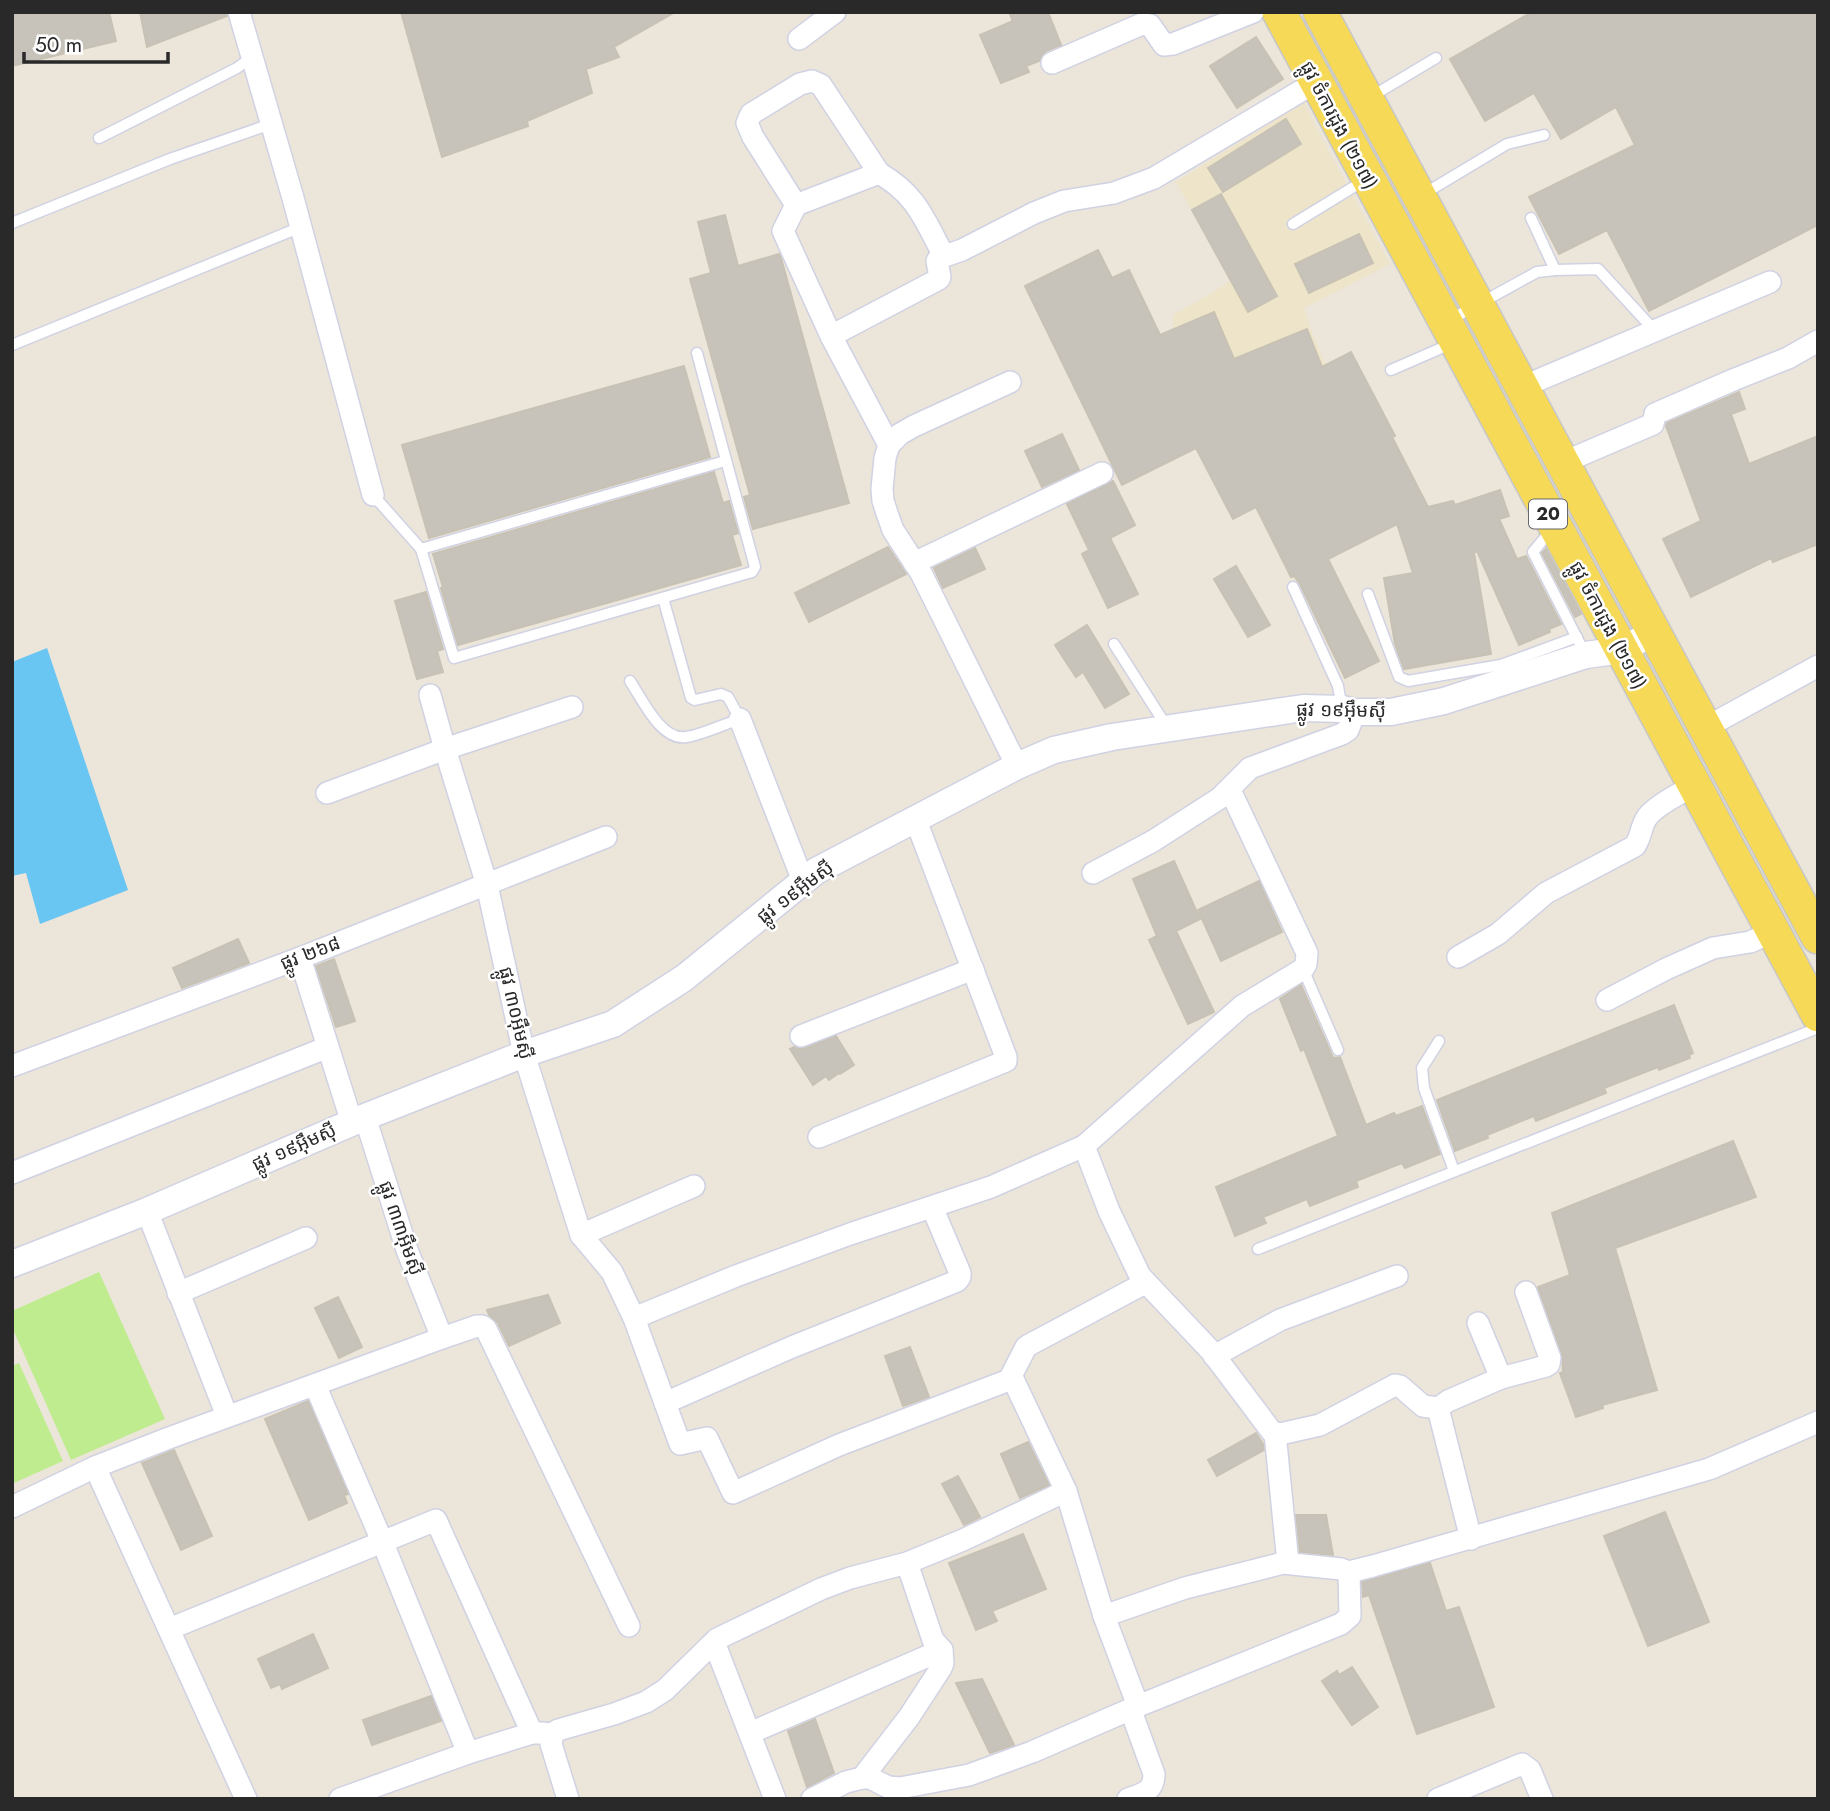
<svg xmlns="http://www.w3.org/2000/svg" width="1830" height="1811" viewBox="0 0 1830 1811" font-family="Jost,'Noto Sans Khmer',sans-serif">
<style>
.education{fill:#eee4c9}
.pitch{fill:#c0ec90}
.water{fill:#69c5f2}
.building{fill:#c7c2ba;stroke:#c7c2b4;stroke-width:2}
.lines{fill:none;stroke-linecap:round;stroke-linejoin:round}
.service-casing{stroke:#d0d2e3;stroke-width:13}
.minor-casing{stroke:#d0d2e3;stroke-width:24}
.tertiary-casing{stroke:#d0d2e3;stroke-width:29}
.primary-casing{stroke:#c7c7c7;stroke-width:36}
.service{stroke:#fff;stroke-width:10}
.minor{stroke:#fff;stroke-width:21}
.tertiary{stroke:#fff;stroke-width:26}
.primary{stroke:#f5d957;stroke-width:33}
.labels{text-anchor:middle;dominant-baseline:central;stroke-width:5;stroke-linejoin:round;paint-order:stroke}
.shield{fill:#fff;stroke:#696969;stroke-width:2}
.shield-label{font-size:18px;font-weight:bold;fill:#292929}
.street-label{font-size:19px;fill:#292929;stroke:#fff}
</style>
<rect width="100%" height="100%" fill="#ece5da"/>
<path class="education" d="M1304,102L1319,133L1390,264L1304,308L1313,335L1326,366L1198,420L1171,362L1173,315L1210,294L1231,280L1176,182Z"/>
<g class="pitch">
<path d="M99,1272L165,1419L71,1460L12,1327V1311Z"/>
<path d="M19,1363L63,1461L14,1483L12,1478V1366Z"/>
</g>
<path class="water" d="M47,648L128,890L40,924L26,873L12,876V662Z"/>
<g class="building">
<path d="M12,12H109L116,41L12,66Z"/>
<path d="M140,12H226L227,16L147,47Z"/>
<path d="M401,12H675L614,47L619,57L586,69L592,93L527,121L528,126L442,157Z"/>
<path d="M1009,12H1048L1061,45L1046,51L1042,55L1039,61L1026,66L1029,72L1001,83L980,35L1013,21Z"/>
<path d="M1532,12H1818V225L1649,311L1607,230L1559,254L1529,197L1635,145L1616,107L1561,139L1534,93L1485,121L1450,59Z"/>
<path d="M1256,37L1283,79L1237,108L1210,66Z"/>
<path d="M1286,119L1301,144L1223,192L1208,168Z"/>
<path d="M1221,194L1277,296L1248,312L1192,210Z"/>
<path d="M725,215L738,266L779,254L781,258L849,503L753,529L744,497L750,495L690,279L711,273L698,222Z"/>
<path d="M1359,234L1373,263L1309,293L1295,264Z"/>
<path d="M1098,250L1112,278L1129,270L1160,335L1214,312L1234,359L1307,329L1322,367L1351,352L1395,436L1392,437L1428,507L1453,501L1455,505L1500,490L1509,516L1499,519L1517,559L1526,556L1561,624L1549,629L1550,632L1519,645L1477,551L1474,553L1491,654L1404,669L1395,644L1384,578L1413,573L1397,524L1328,559L1379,661L1345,678L1300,584L1294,576L1291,577L1256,507L1233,519L1196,448L1122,485L1025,286Z"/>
<path d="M684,366L710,457L429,538L402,445Z"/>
<path d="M1739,392L1745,409L1731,414L1749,464L1818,436V544L1773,562L1771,558L1691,597L1663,539L1701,521L1666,426L1667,423Z"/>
<path d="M1062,434L1079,470L1042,487L1025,451Z"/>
<path d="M714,472L723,503L729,501L738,533L732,535L741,565L458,645L441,588L443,587L433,554Z"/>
<path d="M1113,481L1135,525L1110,538L1138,594L1108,608L1082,554L1089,550L1067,504Z"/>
<path d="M888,547L906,574L809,622L795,593Z"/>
<path d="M975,548L985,569L943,588L934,568Z"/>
<path d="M1546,549L1581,614L1575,617L1542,553Z"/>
<path d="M1236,566L1270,625L1248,637L1214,579Z"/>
<path d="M426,592L443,649L437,651L443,672L417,679L395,601Z"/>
<path d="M1087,625L1129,694L1105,708L1083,672L1076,677L1055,645Z"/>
<path d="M1174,861L1200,919L1176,931L1214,1012L1188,1024L1149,940L1157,936L1133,879Z"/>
<path d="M1259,881L1282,932L1221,961L1198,910Z"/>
<path d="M238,939L249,963L182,988L173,968Z"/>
<path d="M334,959L355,1021L336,1027L316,966Z"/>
<path d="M1301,985L1333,1058L1340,1057L1366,1125L1394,1113L1396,1116L1422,1106L1440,1154L1405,1168L1402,1163L1356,1181L1358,1187L1310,1206L1307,1199L1263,1217L1266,1223L1235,1236L1216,1187L1338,1136L1304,1049L1301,1051L1280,999Z"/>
<path d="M1674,1005L1693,1053L1689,1055L1690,1058L1659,1070L1658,1067L1604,1088L1606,1093L1536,1121L1534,1116L1487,1135L1488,1138L1455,1151L1437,1100Z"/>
<path d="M836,1036L854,1065L840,1074L839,1073L829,1080L826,1076L813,1085L790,1049L794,1047L800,1049L806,1048Z"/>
<path d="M1733,1141L1756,1197L1615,1248L1657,1390L1602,1405L1603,1408L1576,1417L1560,1373L1563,1372L1562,1354L1538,1287L1570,1275L1552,1213Z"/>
<path d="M548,1295L560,1323L509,1346L498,1323L489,1315L487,1310Z"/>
<path d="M338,1297L362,1347L339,1358L315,1308Z"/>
<path d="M910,1347L929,1397L903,1406L885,1356Z"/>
<path d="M308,1401L348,1494L344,1495L347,1503L309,1520L265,1419Z"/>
<path d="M1256,1433L1263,1444L1264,1450L1217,1476L1208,1460Z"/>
<path d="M1028,1442L1049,1485L1020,1498L1001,1454Z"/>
<path d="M174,1450L212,1536L181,1550L142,1463Z"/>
<path d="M958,1476L980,1517L964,1525L942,1484Z"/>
<path d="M1665,1512L1709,1622L1648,1646L1604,1536Z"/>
<path d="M1296,1515H1326L1333,1555L1300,1552Z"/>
<path d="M1023,1534L1046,1589L992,1611L997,1621L976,1630L949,1563Z"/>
<path d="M1430,1563L1446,1611L1459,1607L1494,1707L1417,1734L1369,1595L1363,1597L1362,1582Z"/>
<path d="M313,1634L328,1668L282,1689L280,1684L271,1688L258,1659Z"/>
<path d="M1352,1667L1378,1707L1352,1725L1322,1681L1337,1671L1339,1675Z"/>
<path d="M982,1679L1014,1745L990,1753L956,1683Z"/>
<path d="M431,1696L441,1721L372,1745L363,1720Z"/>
<path d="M815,1719L834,1773L807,1787L788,1731Z"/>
</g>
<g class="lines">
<defs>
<g id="service">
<path d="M1369,98L1436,58"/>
<path d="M99,138L237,68L252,57"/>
<path d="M1422,195L1507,144L1544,135"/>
<path d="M1531,218L1555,270"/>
<path d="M12,223L170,159L271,124"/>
<path d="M1293,224L1365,180"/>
<path d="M1448,321L1537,272L1555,270L1598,269L1655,331"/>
<path d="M12,345L301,227"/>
<path d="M1391,370L1453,343"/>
<path d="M373,495L421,549L454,658L752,572L755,567L697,353"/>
<path d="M1553,528L1533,552L1580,644"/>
<path d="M421,549L725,461"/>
<path d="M1293,587L1338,686L1342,709"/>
<path d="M1368,594L1399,677L1408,681L1501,665L1577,637"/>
<path d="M1114,644L1167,727"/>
<path d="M630,681C642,699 661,741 686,737C702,735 724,724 740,719L728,697L721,694L695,700L691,698L663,598"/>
<path d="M1303,969L1338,1050"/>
<path d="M1439,1041L1422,1068L1424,1088L1454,1171"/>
<path d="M1258,1249L1818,1028"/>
</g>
<g id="minor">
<path d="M239,12L293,198L373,495"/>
<path d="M799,39L835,12"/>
<path d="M1052,63L1142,24L1150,25L1164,45L1173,44L1253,12"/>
<path d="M796,205L753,137L747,123L751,114L800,84L812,81L821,85L879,173"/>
<path d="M944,256C924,219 917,195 879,173L796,205L783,231L831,336L889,445L885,458L882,489L883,501L888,516L893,530L921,573L1017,766"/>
<path d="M831,336L939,279L940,277L937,261L939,258L962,250L1034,213L1064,201L1114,193L1154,178L1316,82"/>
<path d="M1522,387L1770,282"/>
<path d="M889,445L900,434L914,426L1010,382"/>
<path d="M1562,463L1653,424L1655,414L1733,380L1788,358L1818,341"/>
<path d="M914,563L1102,473"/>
<path d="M430,695L445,749L487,885L524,1054L581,1235L612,1272L634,1318L680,1444L707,1438L733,1493L839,1445L1009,1380L1026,1347L1029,1345L1145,1283"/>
<path d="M740,719L803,881"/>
<path d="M1705,728L1818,666"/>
<path d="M327,793L445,749L572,707"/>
<path d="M1093,873L1153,841L1220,798L1250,768L1342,734L1348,730L1355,712"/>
<path d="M1458,957L1498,934L1546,893L1635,846C1641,837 1641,827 1646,819C1653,807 1682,792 1694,786"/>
<path d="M300,958L352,1123"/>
<path d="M1607,1000L1666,969L1713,948L1750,942L1773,932"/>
<path d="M801,1036L973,969"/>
<path d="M12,1066L300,958L606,837"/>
<path d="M365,1117L407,1250L442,1338"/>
<path d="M819,1137L1006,1061V1057L915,818"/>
<path d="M1084,1146L1109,1211L1140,1276L1211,1351L1272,1432L1280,1434L1320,1425L1395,1385L1400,1386L1423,1406L1438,1408L1448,1401L1501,1378L1546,1366L1549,1364L1550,1358L1526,1292"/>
<path d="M12,1173L328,1047"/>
<path d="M147,1211L227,1416"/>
<path d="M581,1235L694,1186"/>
<path d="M178,1293L306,1238"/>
<path d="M634,1318L736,1276L850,1234L991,1187L1084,1146L1242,1006L1303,969L1306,964L1307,953L1230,790"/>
<path d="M1478,1323L1501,1378"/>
<path d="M1214,1356L1280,1320L1397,1276"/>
<path d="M1012,1377L1066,1491L1104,1616L1138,1706"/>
<path d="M315,1385L382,1541L468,1753"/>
<path d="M665,1403L792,1347L957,1281L960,1277V1273L932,1207"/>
<path d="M1438,1408L1471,1539"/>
<path d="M1275,1433L1288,1563"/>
<path d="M95,1467L246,1799"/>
<path d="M12,1507L95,1467L169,1438L442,1338L477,1326H482L486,1329L629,1626"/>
<path d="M1104,1616L1185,1588L1283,1563L1341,1569L1349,1572L1373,1566L1709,1469L1818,1422"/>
<path d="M169,1629L436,1520L532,1733"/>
<path d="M714,1642L775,1799"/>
<path d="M750,1733L942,1650"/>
<path d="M862,1778L909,1717L941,1668L943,1663L942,1650L933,1640L907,1563"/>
<path d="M340,1799L468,1753L532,1733H544"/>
<path d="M568,1799L551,1744L553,1733L558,1730L614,1714L646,1702L665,1690L717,1639L821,1589L850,1578L907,1563L963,1540L1066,1491"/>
<path d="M812,1799L846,1782L862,1778H870L888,1787L900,1788L969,1775L1032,1752L1138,1706L1341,1624L1350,1616L1349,1572"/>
<path d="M1128,1799C1142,1794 1154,1792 1154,1774L1131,1711"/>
<path d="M1438,1799L1522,1764L1530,1770L1542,1799"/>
</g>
<path id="tertiary" d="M12,1264L147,1211L365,1117L524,1054L613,1024L684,978L816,871L1017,766L1054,750L1112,737L1303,708L1342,709L1355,712H1391L1444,701L1586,655L1622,650L1654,632"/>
<g id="primary">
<path d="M1279,12L1818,1015"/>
<path d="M1320,12L1818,937"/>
</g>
</defs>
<use href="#service" class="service-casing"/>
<use href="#minor" class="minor-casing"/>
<use href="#tertiary" class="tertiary-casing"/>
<use href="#primary" class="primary-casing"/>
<use href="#service" class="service"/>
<use href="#minor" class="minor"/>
<use href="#tertiary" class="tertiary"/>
<use href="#primary" class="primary"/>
</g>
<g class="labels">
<rect class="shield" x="1529" y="499.5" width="38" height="29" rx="5"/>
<g class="shield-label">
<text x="1548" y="514">20</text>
</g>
<g class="street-label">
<text transform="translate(1339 125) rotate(62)">ផ្លូវ ចំការដូង (២១៧)</text>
<text transform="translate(1608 625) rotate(62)">ផ្លូវ ចំការដូង (២១៧)</text>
<text transform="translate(1341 710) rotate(1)">ផ្លូវ ១៩អ៊ឹមស៊ី</text>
<text transform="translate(795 892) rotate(-37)">ផ្លូវ ១៩អ៊ឹមស៊ី</text>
<text transform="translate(310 953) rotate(-21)">ផ្លូវ ២៦៨</text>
<text transform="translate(516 1013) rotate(77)">ផ្លូវ ៣០អ៊ឹមស៊ី</text>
<text transform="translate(294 1147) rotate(-24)">ផ្លូវ ១៩អ៊ឹមស៊ី</text>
<text transform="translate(401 1228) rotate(71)">ផ្លូវ ៣៣អ៊ឹមស៊ី</text>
</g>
</g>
<rect width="1830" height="1811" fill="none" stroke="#292929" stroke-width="28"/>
<path d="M24 52v10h144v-10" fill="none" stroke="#292929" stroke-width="3.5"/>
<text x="35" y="52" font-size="21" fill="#292929" stroke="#ffffff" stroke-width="5" paint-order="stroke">50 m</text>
</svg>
